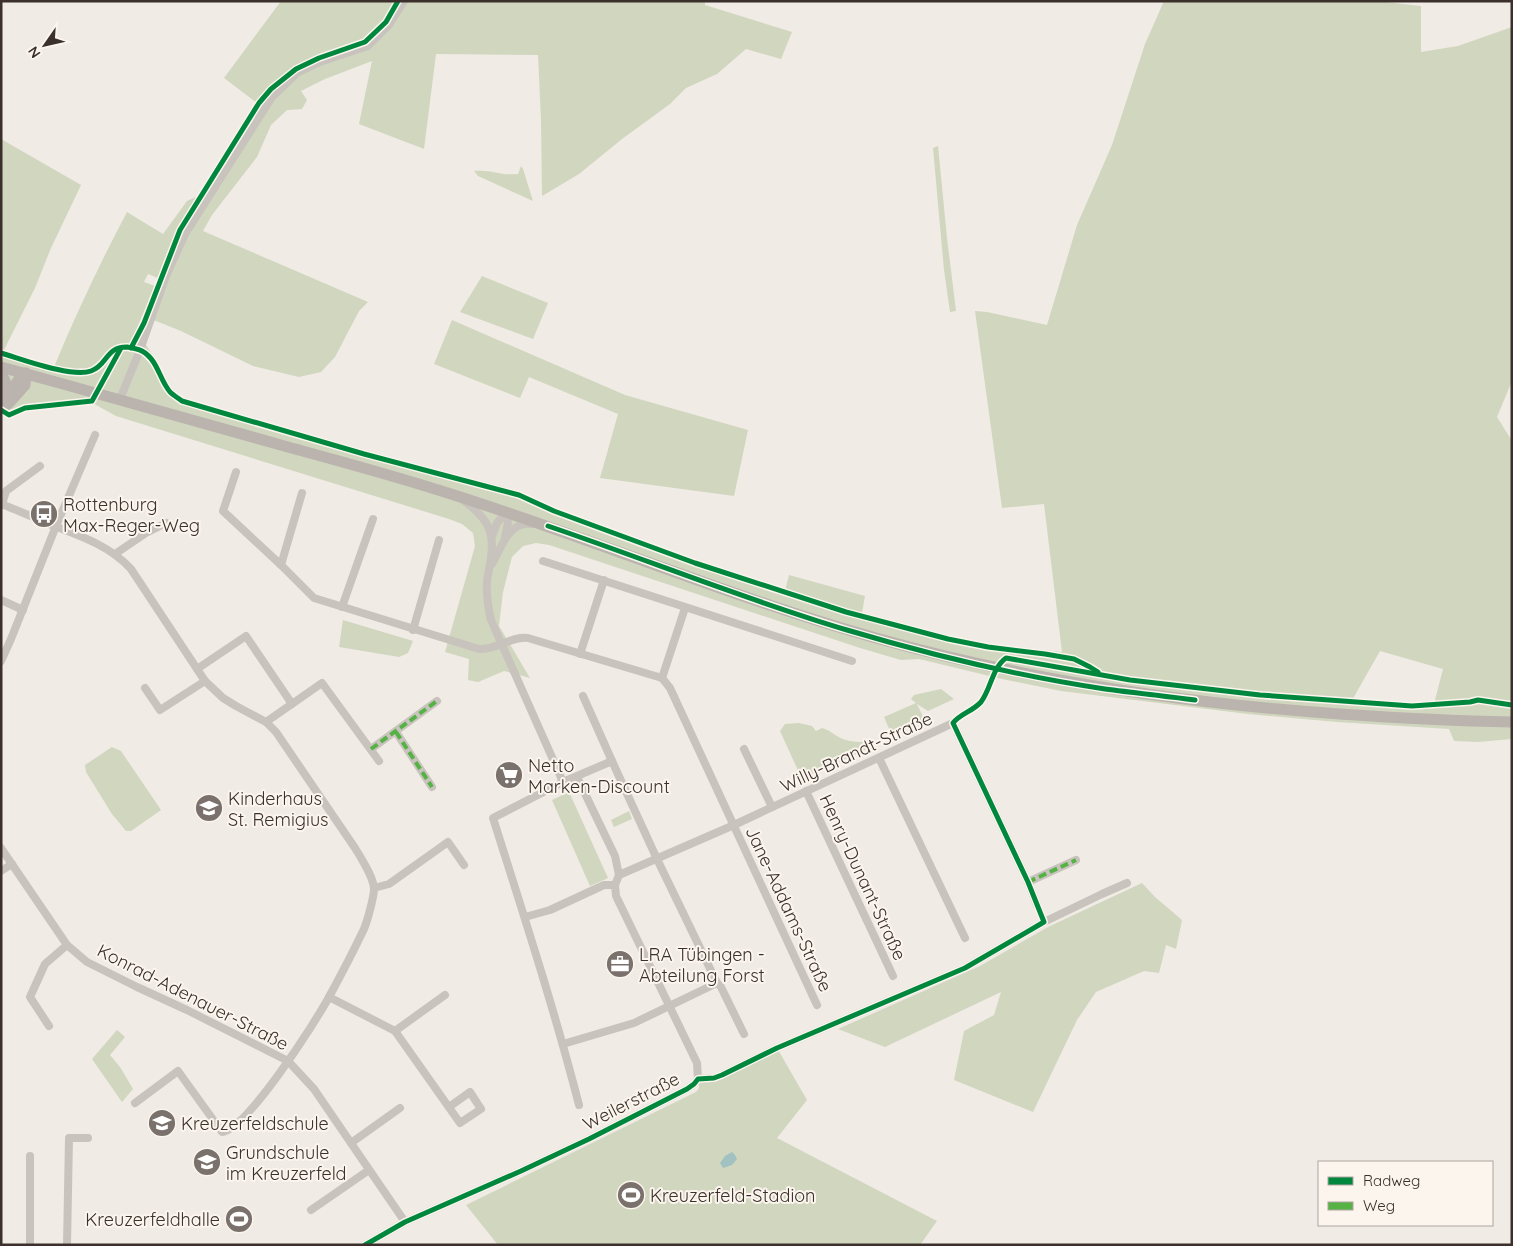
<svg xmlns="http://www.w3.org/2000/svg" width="1513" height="1246" viewBox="0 0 1513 1246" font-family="Quicksand,sans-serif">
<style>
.green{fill:#d1d6bf;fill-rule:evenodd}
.water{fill:#a1c2c1}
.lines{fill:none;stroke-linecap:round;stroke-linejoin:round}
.street{stroke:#c9c3be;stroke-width:8}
.secondary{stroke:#bab3ae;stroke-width:11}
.quiet{stroke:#57b246;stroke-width:4;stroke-dasharray:8 4;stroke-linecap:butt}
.cycleway-casing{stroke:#fbf5ee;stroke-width:8}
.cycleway{stroke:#00873e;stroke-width:5}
.labels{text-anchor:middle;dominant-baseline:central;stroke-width:4;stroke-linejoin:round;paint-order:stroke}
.poi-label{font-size:18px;fill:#3b302b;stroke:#fbf5ee;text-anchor:start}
.street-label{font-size:18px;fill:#3b302b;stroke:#fbf5ee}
</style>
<rect width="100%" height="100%" fill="#f0ebe5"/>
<g class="green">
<path d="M281,1H705V5L792,32L781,59L746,49L717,74L686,88L670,104L622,139L579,174L542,196L541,120L538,55L436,54L424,149L359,124L372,61L325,79L301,91L307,100L302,109L287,110L271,125L257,157L212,215L203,231L368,302L359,311L335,357L321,372L299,377L253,366L181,331L151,319L185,234L248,135L257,103L224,78Z"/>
<path d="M1164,1H1376L1421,6V52L1458,46L1512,27V381L1497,417L1512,441V739L1478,742L1454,741L1449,729L1337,722L1248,714L1061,691L1002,679L919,659L901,660L860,648L549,545L536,543L523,546L512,557L503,592L499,626L530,678L504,671L478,682L468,680L469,659L445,652L475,546L473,533L462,524L449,519L116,416L87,400L22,406L8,412L1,396V139L81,185L51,248L35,288L3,352L54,367C76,314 100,263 127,212L163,234L187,201L198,196L179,230L158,278L148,274L144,282L155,286L131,342L146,345L157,361L172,390L184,399L393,459L501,486L521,492L570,514L696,561L785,591L789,575L865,596L862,613C904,625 946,637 989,644C1013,647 1038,649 1062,652L1044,504L1002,508L975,311L987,312L1047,325L1077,225L1112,145L1145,44ZM1380,651L1443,669L1434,704L1412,706L1351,702Z"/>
<path d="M938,146L947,238L956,311L950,312L944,270L933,148Z"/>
<path d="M521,166L523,169L533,201L478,176L474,171C491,169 501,176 518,174Z"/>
<path d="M482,276L548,303L533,339L460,312Z"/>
<path d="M452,320L625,395L748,430L734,496L600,478L618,414L529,377L520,398L434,364Z"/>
<path d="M343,620L413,641L408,653L399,657L339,647Z"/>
<path d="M941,689L954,699L928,711L917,704L924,719L891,733L884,717L916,703L911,699L914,695Z"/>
<path d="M799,723L812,726L816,731L822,728C829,730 832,733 837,736C846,742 857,742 867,742L871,747L813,774L811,772L801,777L780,731L785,724Z"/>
<path d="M112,747L121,751L161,810L131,831H126L112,814L86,772L85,765Z"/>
<path d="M569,792L608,878L590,886L552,800Z"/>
<path d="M629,811L632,819L614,827L611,820Z"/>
<path d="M1142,883L1155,897L1182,920L1176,949L1166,945L1159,973L1144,971L1096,992L1077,1020L1033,1112L954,1080L964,1031L994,1015L1001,992L885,1047L838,1029L980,966L1048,927Z"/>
<path d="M117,1030L125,1037L110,1055L120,1067L133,1089L122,1102L92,1059Z"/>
<path d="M777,1048L807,1100L777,1138L937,1221L920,1245H498L466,1205L696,1092L699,1088L698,1079L714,1078Z"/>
</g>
<path class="water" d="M732,1152L735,1155L737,1159L732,1165L723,1168L720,1163L725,1156Z"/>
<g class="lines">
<g class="street">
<path d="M120,399L140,350L166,276L185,234L272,97L297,73L320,62L368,46L389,25L404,1"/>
<path d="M236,472L223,511L281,565L314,598L479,649C496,650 511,636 528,638L662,678"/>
<path d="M464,501C492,521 496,536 489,569C489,573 487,577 487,581C486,594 488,607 491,620L563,782"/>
<path d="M1,504C17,510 33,517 49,524C78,535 109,545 131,569L205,681L223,698L236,706L266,722L276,732L355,848C361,858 374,878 374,889C374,897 367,922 364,929C353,952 341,975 329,997C316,1021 246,1131 222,1132L178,1071L135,1103"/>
<path d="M2,504L6,491L40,466"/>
<path d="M492,536L497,523L506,512"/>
<path d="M505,537L508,523L506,512"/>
<path d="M115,554L146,533L166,523"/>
<path d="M543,561L852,661"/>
<path d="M492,564C501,548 509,521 531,524"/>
<path d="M281,565L302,493"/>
<path d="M1,600L23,610"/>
<path d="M342,607L373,519"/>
<path d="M413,630L439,540"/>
<path d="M580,654L604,580"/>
<path d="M1,661L11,639L56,526L95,435"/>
<path d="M197,669L246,636L292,704"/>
<path d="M662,678L670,688L817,1005"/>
<path d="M662,678L685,608"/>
<path d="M145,688L160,710L205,681"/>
<path d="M583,696L612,761"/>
<path d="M266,722L322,683L379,761"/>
<path d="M396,732L432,787"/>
<path d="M371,749L437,701"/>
<path d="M744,749L772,807"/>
<path d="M879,758L965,938"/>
<path d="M577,777L615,856L619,875"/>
<path d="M806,791L893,976"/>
<path d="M1,848L67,945L87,962L137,987L187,1010L288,1061L314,1089L405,1222"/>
<path d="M1,871L12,864"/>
<path d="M1028,882L1076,860"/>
<path d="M374,888L389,884L448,842L464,865"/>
<path d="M525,917L550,910L604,885H615"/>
<path d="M329,997L395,1031L460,1123L481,1109L470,1092L449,1107"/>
<path d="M49,1026L30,997L45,964L67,945"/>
<path d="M395,1031L445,995"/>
<path d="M563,1044L634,1023L717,983"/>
<path d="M698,1079L697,1063L616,896L615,885L619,875L734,825L953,723L1028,882L1037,905"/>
<path d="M698,1079L714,1078L722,1075L777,1048L965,968L1044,922L1102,894L1127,883"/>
<path d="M579,1105C554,1008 523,913 493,818L563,782L612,761L657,859L717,983L721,987L744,1034"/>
<path d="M351,1143L400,1108"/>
<path d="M30,1156V1245"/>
<path d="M311,1210L369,1170"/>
<path d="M67,1245L69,1138H88"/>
<path d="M365,1245L405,1222L521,1171L589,1139L687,1089L694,1084L698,1079"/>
</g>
<g class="secondary">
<path d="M1,367C97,393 193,420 288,447C343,462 399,477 454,495C596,540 733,598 876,638C1029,681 1182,703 1340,714C1397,718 1454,721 1512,722"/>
<path d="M1,374C6,381 8,387 8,396"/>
<path d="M5,400L23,373"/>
<path d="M1,408L9,403L25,385L26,373"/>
</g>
<g class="quiet">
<path d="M396,732L432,787"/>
<path d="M371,749L437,701"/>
<path d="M1028,882L1076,860"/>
</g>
<defs>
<g id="cycleway">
<path d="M131,348L144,323L180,230L259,103L271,89L296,69L319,58L365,42L386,22L398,1"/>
<path d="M1,353C22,359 72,378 91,371C108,365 105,347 127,347C133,348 138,349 142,351C158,360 159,379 170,392C173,395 178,398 182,401L364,454L519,495L554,511L695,563L846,612L948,639L988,647L1045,654L1074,659L1090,667L1098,672"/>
<path d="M1,410L9,415L25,408L92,401L121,348"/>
<path d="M548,526C648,560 746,600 847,630C931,655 1018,676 1105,689C1135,693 1165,696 1195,700"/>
<path d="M365,1245L405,1222L521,1171L589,1139L687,1089L694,1084L698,1079L714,1078L722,1075L777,1048L965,968L1044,922L1028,882L953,723C960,714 973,711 981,702C991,689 992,668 1006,658L1130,680L1260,695L1412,706L1470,702L1478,700L1512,705"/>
</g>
</defs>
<use href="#cycleway" class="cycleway-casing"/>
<use href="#cycleway" class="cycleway"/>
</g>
<defs>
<symbol id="bus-disc" viewBox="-11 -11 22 22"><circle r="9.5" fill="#7a716c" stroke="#fbf5ee"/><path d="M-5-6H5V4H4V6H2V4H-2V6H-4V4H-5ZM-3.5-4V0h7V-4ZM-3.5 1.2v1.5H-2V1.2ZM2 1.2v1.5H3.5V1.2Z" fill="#fff"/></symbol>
<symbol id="supermarket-disc" viewBox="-11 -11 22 22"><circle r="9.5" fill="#7a716c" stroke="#fbf5ee"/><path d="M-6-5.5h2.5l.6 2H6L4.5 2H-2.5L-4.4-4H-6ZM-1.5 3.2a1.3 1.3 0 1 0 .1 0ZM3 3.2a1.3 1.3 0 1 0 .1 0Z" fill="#fff"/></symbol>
<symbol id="school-disc" viewBox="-11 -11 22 22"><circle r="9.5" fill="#7a716c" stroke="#fbf5ee"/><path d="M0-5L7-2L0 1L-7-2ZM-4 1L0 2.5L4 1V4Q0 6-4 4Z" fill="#fff"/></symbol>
<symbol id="office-disc" viewBox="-11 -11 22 22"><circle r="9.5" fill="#7a716c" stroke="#fbf5ee"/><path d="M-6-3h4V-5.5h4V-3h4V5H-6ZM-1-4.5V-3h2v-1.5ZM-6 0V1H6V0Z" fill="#fff"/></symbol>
<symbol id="stadium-disc" viewBox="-11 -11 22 22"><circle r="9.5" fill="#7a716c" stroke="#fbf5ee"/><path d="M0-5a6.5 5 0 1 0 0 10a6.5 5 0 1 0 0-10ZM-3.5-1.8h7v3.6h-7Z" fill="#fff"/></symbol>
</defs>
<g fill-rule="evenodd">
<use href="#bus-disc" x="28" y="498" width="32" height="32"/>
<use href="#supermarket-disc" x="493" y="759" width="32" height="32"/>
<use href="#school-disc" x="193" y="792" width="32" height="32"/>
<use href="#office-disc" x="604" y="948" width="32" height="32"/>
<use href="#school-disc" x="146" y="1107" width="32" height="32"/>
<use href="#school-disc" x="191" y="1146" width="32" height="32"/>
<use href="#stadium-disc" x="615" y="1179" width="32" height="32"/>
<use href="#stadium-disc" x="223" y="1203" width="32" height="32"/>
</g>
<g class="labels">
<g class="poi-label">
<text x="63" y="504">Rottenburg<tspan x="63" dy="21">Max-Reger-Weg</tspan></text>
<text x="528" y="765">Netto<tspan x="528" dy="21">Marken-Discount</tspan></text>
<text x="228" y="798">Kinderhaus<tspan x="228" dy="21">St. Remigius</tspan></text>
<text x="639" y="954">LRA Tübingen -<tspan x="639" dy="21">Abteilung Forst</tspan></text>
<text x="181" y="1123">Kreuzerfeldschule</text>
<text x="226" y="1152">Grundschule<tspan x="226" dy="21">im Kreuzerfeld</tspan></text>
<text x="650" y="1195">Kreuzerfeld-Stadion</text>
<text x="220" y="1219" text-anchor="end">Kreuzerfeldhalle</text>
</g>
<g class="street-label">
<text transform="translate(856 752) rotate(-25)">Willy-Brandt-Straße</text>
<text transform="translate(863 877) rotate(65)">Henry-Dunant-Straße</text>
<text transform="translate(789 909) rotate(65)">Jane-Addams-Straße</text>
<text transform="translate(193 997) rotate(27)">Konrad-Adenauer-Straße</text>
<text transform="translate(631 1101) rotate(-27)">Weilerstraße</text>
</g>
</g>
<rect width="1513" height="1246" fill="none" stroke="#3b302b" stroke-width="5"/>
<rect x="1318" y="1161" width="175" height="65" fill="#fbf5ee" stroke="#aea6a0"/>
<rect x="1328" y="1177" width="25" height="8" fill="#00873e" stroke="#aea6a0"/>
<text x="1363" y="1186" font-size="15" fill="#3b302b">Radweg</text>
<rect x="1328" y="1202" width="25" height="8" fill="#57b246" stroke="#aea6a0"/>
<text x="1363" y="1211" font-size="15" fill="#3b302b">Weg</text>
<g transform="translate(45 45) rotate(236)" stroke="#fbf5ee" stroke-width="4" paint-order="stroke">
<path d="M0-4L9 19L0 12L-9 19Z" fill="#3b302b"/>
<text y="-8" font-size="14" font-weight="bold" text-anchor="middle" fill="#3b302b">N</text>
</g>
</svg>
